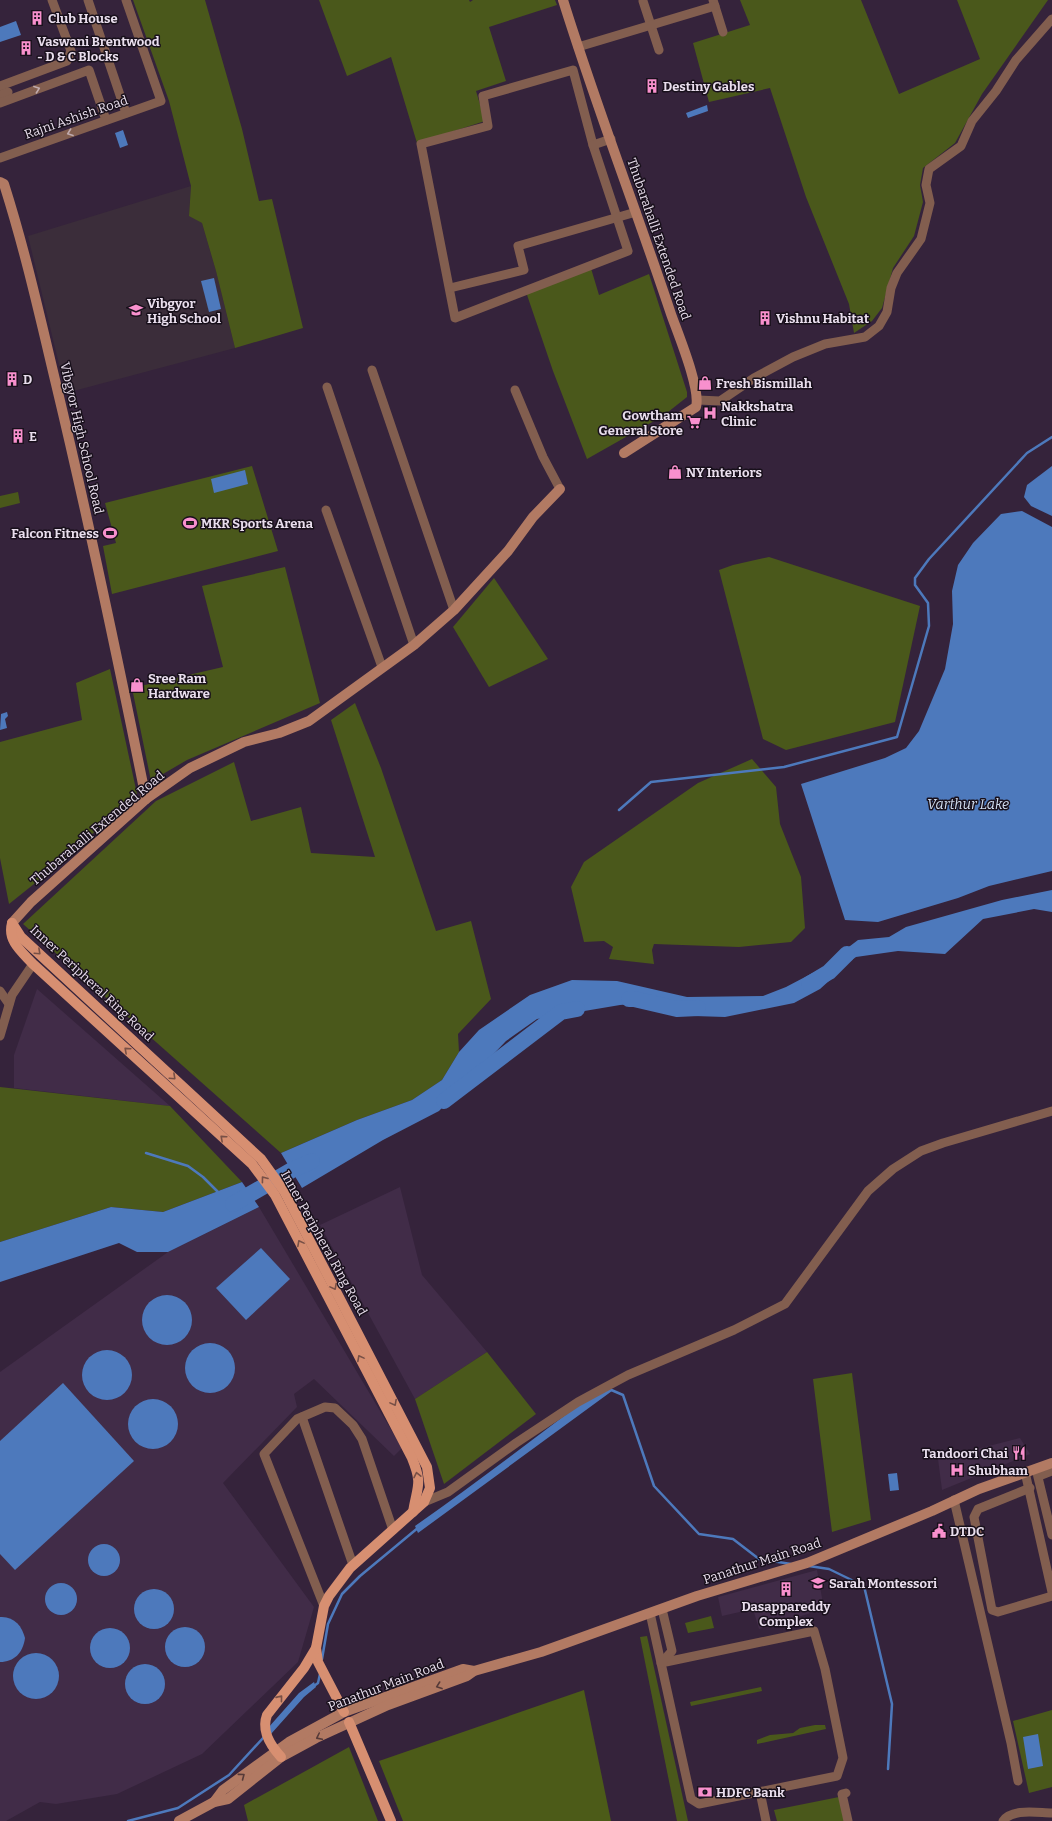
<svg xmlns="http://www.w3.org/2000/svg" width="1052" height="1821" viewBox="0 0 1052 1821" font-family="Bitter,serif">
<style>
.built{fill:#412c48}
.education{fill:#3b2d3a}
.green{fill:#4a581b}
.forest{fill:#4c5b18}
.water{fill:#4d79bc}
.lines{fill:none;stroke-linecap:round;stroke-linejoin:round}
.stream{stroke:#4d79bc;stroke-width:2.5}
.river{stroke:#4d79bc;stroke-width:16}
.street{stroke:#825e4f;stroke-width:9}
.secondary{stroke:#b27a63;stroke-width:10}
.primary{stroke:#d78f71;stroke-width:10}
.oneway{stroke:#c0abae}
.oneway2{stroke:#785046}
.oneway3{stroke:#563a38}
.labels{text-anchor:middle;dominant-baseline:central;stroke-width:3;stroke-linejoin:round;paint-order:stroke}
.poi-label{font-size:13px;font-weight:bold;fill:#e9deed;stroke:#18101b;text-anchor:start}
.street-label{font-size:13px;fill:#e9deed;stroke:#18101b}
.water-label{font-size:14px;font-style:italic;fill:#d1ddf0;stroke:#18101b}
</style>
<rect width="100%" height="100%" fill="#35233b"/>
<g class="built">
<path d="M37,989L170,1106L14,1088V1055Z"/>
<path d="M400,1187L422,1275L487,1352L415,1399L320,1225Z"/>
<path d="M259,1207L402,1448L394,1456L314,1379L294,1394L297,1407L223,1483L314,1607L298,1662L202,1754L117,1794L56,1804L40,1802L6,1821H0V1372L168,1252Z"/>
<path d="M1020,1438L1030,1454L942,1490L938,1459Z"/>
<path d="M817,1570L824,1609L759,1629L753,1609L722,1616L718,1597Z"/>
</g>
<path class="education" d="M191,186L189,215L202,223L216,271L235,348L66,393L28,236Z"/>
<g class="green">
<path d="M133,0H205L242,129L259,201L272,199L303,328L235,348L216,271L202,223L189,216L191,186L169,101Z"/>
<path d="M319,0H469L470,2L473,0H555L557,5L489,27L506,81L476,91L485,121L417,143L391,57L347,76Z"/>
<path d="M740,0H861L899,94L980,59L957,0H1048L982,94L955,143L923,168L920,185L923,202L914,236L893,268L882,308L872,321L854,333L849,304L806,197L770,88L709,102L693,43L750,25Z"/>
<path d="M590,265L599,295L649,274L687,392V397L663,416L587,459L553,371L526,292Z"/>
<path d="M252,466L278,551L112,594L103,546L116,543L105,503Z"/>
<path d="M18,492L20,503L0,508V496Z"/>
<path d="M769,557L920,606L895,722L786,750L763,739L719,570L733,565Z"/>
<path d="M285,567L320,703L187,760L151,781L132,688L223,667L202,586Z"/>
<path d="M494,578L548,659L489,687L453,627Z"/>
<path d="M110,669L137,794L54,868L9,904L0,858V742L82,720L76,683Z"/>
<path d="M355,703L381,768L436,931L471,921L491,999L458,1034L459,1052L442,1080L412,1100L357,1120L281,1153L23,924L156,801L234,762L251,821L301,807L311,853L375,857L331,720Z"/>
<path d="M752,759L776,787L780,824L801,877L805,928L791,942L739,947L654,944L652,950L654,964L609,959L613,947L604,941L584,942L571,887L584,862L698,783Z"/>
<path d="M0,1087L170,1106L242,1182L163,1212L111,1207L0,1242Z"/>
<path d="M487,1352L536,1414L444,1484L415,1399Z"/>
<path d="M852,1373L871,1520L832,1532L813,1379Z"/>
<path d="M711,1616L714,1628L688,1633L685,1623Z"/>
<path d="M647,1636L688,1821H677L640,1637Z"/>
<path d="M761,1687L762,1691L691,1706L690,1702Z"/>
<path d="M1052,1710V1787L1029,1793L1013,1721Z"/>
<path d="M815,1725H825L826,1729L757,1744V1740L770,1735L793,1733L800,1728Z"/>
<path d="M349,1747L378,1821H248L244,1805Z"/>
<path d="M839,1797L844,1821H777L774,1810Z"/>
</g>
<path class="forest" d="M584,1690L611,1821H403L379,1761Z"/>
<g class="water">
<path d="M16,21L21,35L0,42V27Z"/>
<path d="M707,105L708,111L688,118L686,113Z"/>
<path d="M123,130L128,145L120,148L115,133Z"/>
<path d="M214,278L221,309L209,312L201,281Z"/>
<path d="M1052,466V516L1031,506L1024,497L1027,485Z"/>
<path d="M245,470L248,484L214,493L211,479Z"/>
<path d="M1022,511L1052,527V871L989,886L958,898L878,922L845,920L801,784L885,758L906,748L919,731L945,669L953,624L952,591L958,565L973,543L1001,514Z"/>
<path d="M7,712L8,716L5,719L7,728L0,730L1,714Z"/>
<path d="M1052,890V912L1034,909L983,919L945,954L898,951L856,957L833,974L829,962L858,940L889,937L906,927L1002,900Z"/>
<path d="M824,967L830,980L820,989L794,1003L725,1017L694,1016L657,1002L620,1005L537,1019L506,1041L439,1111L383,1140L302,1188L281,1153L357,1120L412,1100L442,1080L459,1052L479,1030L530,995L572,980L617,981L687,997L763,996L786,987Z"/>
<path d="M242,1182L259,1207L168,1252H137L119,1243L0,1282V1242L111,1207L163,1212Z"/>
<path d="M261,1248L290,1279L246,1320L216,1288Z"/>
<circle cx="167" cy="1320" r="25"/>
<circle cx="210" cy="1368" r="25"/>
<circle cx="107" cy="1375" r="25"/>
<path d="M63,1383L134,1461L15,1570L0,1554V1441Z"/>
<path d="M609,1383L612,1391L418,1533L415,1526C481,1480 544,1430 609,1383Z"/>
<circle cx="153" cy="1424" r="25"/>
<path d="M897,1473L899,1490L890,1491L888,1474Z"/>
<circle cx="104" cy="1560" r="16"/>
<circle cx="61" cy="1599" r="16"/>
<circle cx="154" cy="1609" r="20"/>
<path d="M0,1617C14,1616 22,1626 25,1638C23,1653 14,1662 0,1662Z"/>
<circle cx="185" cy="1647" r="20"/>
<circle cx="110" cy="1648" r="20"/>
<circle cx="36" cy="1676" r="23"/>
<circle cx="145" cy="1684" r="20"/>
<path d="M314,1682L316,1687L304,1697L271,1734L268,1728L299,1693Z"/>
<path d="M1038,1734L1043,1766L1028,1769L1023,1737Z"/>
</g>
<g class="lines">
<g class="stream">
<path d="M619,810L651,782L784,767L897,737L929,626L928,603L915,585V578L929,559L1027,453L1052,437"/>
<path d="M146,1153L188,1166L203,1177L219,1193"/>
<path d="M609,1389L623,1395L654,1486L699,1534L733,1539L759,1559L791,1564"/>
<path d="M809,1566L829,1569L864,1586L892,1704L888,1769"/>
<path d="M322,1659L328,1624L342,1594L360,1576L419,1527"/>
<path d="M314,1686L318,1683L320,1674"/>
<path d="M128,1821L178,1808L229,1775L264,1737"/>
</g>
<g class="river">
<path d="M809,984L829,972L847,954"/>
<path d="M629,999H634L677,1009L698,1008"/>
<path d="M444,1101L561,1012L577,1009"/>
<path d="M233,1204L292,1170L312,1161"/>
</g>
<g class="street">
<path d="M88,0L126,113"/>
<path d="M713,0L723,32"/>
<path d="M643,1L659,50"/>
<path d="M578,47L715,6"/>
<path d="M573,70L593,145L628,251L455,318L421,144L488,126L483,96Z"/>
<path d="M0,86L67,61L71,51L52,0"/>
<path d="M0,95L8,92"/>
<path d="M0,103L89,70L106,120"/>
<path d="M593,145L611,139"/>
<path d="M0,158L161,101L126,0"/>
<path d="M450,288L524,270L518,246L636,212"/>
<path d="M372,370L454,610"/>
<path d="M327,387L414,645"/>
<path d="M515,390L543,457L560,489"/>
<path d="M698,400L720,401L754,378L793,357L825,344L865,337L879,326L887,312L891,288L897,273L921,239L930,203L926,185L929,169L961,146L972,121L996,91L1016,60L1052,19"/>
<path d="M326,510L382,667"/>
<path d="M0,991L9,1004"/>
<path d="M0,1036L12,995L33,964"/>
<path d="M302,1417L353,1565"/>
<path d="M1036,1469L1052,1535"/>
<path d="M1025,1472L1052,1592"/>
<path d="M1039,1476L1052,1471"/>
<path d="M1030,1488L978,1509L974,1517L992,1610L998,1612L1052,1596"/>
<path d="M954,1500L1011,1743L1018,1781"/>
<path d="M424,1502L448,1492L516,1443L578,1402L602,1389L628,1375L734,1330L785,1304L868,1191L893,1169L921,1151L943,1143L1052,1111"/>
<path d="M324,1606L264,1454L297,1419L325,1407L335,1408L353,1425L362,1439L393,1530"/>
<path d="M650,1613L691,1799L699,1804L837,1776L843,1758L825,1669L814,1631L661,1663"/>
<path d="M661,1663L672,1651L662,1609"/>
<path d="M760,1792L766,1821"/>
<path d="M846,1793L842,1794L848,1821"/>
<path d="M1003,1821C1012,1808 1038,1813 1052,1813"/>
</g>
<g class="secondary">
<path d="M563,0C596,106 636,209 671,314C678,334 701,389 696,407L624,453"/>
<path d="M0,182L4,184C25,250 40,317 56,384C89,522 118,660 146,799"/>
<path d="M12,923L31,902L146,799L190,768L244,742L279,733L309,721L414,645L454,610L508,551L533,517L560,489"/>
<path d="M214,1802L223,1790L289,1742L344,1712L463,1669L474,1671"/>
<path d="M179,1821L214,1802L228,1799L281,1757L316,1738L388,1705L467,1676L474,1671L541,1652L697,1596L807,1563L932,1511L979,1489L1052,1463"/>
</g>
<g class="primary">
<path d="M12,923L21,937L261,1159L284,1191L427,1467L430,1488L424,1502L350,1568L329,1596L324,1606L316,1648L318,1662L344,1712"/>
<path d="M12,923C7,941 22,952 33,964L252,1164L275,1195L412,1458C423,1485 417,1486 413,1512"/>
<path d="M349,1722L391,1821"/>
<path d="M281,1757C270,1745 261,1731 267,1715L304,1668L316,1648"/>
</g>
</g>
<defs><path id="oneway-chevron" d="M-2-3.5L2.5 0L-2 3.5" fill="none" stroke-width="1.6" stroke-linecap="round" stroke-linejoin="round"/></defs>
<g class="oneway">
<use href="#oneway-chevron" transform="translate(37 89) rotate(-20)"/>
<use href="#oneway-chevron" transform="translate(70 133) rotate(160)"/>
</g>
<g class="oneway2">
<use href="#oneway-chevron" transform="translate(38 952) rotate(43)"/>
<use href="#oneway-chevron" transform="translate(127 1050) rotate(-138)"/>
<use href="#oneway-chevron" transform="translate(173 1077) rotate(43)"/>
<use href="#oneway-chevron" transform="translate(223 1138) rotate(-138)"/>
<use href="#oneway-chevron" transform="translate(264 1179) rotate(-127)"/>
<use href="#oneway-chevron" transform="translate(300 1243) rotate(-118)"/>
<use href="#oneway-chevron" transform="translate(334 1287) rotate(62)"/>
<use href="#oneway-chevron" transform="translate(360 1358) rotate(-118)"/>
<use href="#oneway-chevron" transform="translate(394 1403) rotate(62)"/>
<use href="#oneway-chevron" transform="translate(417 1475) rotate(-102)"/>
<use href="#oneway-chevron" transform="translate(280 1698) rotate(-51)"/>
</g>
<g class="oneway3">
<use href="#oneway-chevron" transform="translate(439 1686) rotate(160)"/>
<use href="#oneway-chevron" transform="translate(319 1737) rotate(154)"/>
<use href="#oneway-chevron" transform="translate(242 1776) rotate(-37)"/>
</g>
<defs>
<symbol id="building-bare" viewBox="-9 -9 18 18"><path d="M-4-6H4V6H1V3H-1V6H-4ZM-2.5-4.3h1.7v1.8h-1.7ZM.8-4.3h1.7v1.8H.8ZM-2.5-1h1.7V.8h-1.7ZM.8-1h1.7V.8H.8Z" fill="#f890cd" stroke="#18101b" stroke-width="2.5" paint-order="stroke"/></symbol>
<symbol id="school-bare" viewBox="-9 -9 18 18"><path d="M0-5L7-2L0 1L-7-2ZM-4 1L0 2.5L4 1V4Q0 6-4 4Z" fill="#f890cd" stroke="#18101b" stroke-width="2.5" paint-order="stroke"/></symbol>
<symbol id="shop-bare" viewBox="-9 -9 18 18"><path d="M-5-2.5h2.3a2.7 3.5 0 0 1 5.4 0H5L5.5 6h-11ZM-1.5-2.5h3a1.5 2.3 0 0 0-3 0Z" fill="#f890cd" stroke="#18101b" stroke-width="2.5" paint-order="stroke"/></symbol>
<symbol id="hospital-bare" viewBox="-9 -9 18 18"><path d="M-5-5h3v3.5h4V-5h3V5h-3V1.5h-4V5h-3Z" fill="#f890cd" stroke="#18101b" stroke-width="2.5" paint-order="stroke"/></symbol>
<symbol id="supermarket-bare" viewBox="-9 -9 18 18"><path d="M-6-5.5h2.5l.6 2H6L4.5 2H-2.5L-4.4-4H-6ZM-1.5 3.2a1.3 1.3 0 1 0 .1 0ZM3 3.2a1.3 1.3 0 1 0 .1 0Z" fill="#f890cd" stroke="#18101b" stroke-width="2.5" paint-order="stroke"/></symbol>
<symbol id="stadium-bare" viewBox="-9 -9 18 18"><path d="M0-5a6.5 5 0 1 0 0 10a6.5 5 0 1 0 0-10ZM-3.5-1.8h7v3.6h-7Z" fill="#f890cd" stroke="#18101b" stroke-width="2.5" paint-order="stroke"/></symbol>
<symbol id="restaurant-bare" viewBox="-9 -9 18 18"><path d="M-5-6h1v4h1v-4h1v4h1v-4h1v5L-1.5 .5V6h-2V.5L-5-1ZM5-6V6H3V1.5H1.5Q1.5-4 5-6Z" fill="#f890cd" stroke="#18101b" stroke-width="2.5" paint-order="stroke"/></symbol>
<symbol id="civic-bare" viewBox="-9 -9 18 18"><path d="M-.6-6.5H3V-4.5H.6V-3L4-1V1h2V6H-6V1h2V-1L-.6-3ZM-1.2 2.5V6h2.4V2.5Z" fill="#f890cd" stroke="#18101b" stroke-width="2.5" paint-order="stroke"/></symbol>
<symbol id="bank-bare" viewBox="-9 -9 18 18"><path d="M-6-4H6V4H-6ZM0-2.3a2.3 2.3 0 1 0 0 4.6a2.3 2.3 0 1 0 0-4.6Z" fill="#f890cd" stroke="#18101b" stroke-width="2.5" paint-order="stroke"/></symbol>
</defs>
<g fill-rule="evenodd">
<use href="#building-bare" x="27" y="8" width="20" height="20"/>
<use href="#building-bare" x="16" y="38" width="20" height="20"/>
<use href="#building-bare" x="642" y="76" width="20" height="20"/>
<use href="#school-bare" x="126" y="300" width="20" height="20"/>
<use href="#building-bare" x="755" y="308" width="20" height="20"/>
<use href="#building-bare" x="2" y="369" width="20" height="20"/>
<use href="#shop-bare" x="695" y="373" width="20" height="20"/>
<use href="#hospital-bare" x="700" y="403" width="20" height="20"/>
<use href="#supermarket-bare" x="684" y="412" width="20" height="20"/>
<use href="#building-bare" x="8" y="426" width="20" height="20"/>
<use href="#shop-bare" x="665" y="462" width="20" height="20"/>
<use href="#stadium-bare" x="180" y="513" width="20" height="20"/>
<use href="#stadium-bare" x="100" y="523" width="20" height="20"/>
<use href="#shop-bare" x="127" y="675" width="20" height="20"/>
<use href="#restaurant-bare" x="1009" y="1443" width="20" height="20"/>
<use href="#hospital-bare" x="947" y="1460" width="20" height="20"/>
<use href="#civic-bare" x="929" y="1521" width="20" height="20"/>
<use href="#school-bare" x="808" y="1573" width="20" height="20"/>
<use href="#building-bare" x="776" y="1579" width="20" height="20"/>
<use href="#bank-bare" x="695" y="1782" width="20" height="20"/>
</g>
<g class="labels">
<g class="poi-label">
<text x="48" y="18">Club House</text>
<text x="37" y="41">Vaswani Brentwood<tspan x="37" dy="15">- D &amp; C Blocks</tspan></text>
<text x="663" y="86">Destiny Gables</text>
<text x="147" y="303">Vibgyor<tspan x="147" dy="15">High School</tspan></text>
<text x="776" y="318">Vishnu Habitat</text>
<text x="23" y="379">D</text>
<text x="716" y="383">Fresh Bismillah</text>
<text x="721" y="406">Nakkshatra<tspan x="721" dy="15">Clinic</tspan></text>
<text x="683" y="415" text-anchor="end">Gowtham<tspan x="683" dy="15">General Store</tspan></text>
<text x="29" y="436">E</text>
<text x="686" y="472">NY Interiors</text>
<text x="201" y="523">MKR Sports Arena</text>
<text x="99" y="533" text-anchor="end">Falcon Fitness</text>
<text x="148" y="678">Sree Ram<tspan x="148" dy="15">Hardware</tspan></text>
<text x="1008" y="1453" text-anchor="end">Tandoori Chai</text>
<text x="968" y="1470">Shubham</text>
<text x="950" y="1531">DTDC</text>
<text x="829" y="1583">Sarah Montessori</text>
<text x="786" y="1606" text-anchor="middle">Dasappareddy<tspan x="786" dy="15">Complex</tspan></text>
<text x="716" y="1792">HDFC Bank</text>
</g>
<g class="street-label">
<text transform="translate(76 117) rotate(-19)">Rajni Ashish Road</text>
<text transform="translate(659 239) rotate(71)">Thubarahalli Extended Road</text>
<text transform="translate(82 438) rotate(77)">Vibgyor High School Road</text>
<text transform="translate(97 828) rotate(-40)">Thubarahalli Extended Road</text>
<text transform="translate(92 983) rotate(43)">Inner Peripheral Ring Road</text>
<text transform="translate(324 1243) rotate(61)">Inner Peripheral Ring Road</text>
<text transform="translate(762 1561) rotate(-18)">Panathur Main Road</text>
<text transform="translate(386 1685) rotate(-21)">Panathur Main Road</text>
</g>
<g class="water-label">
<text x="968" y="804">Varthur Lake</text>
</g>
</g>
</svg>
